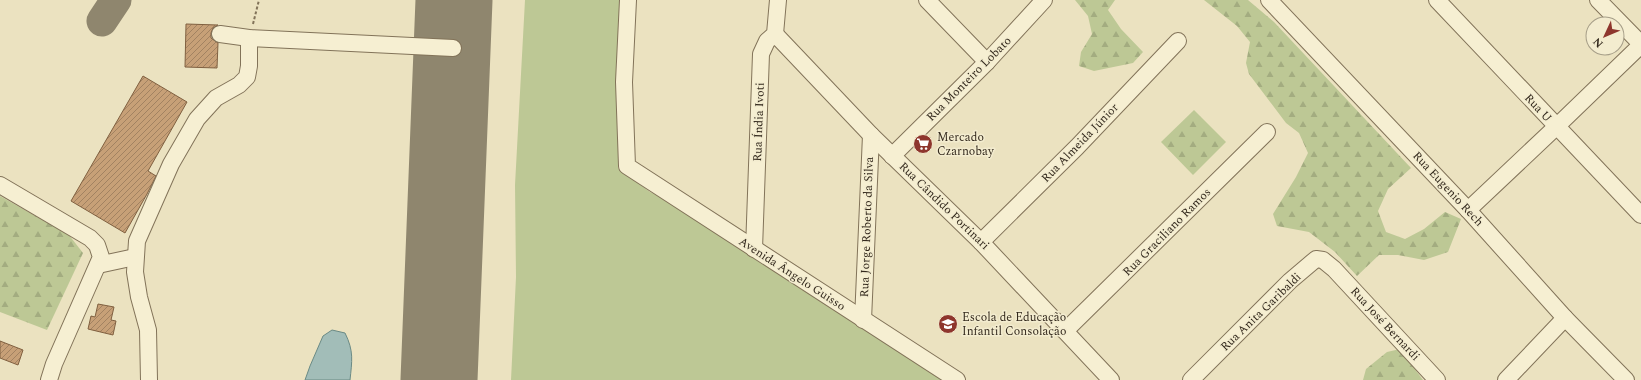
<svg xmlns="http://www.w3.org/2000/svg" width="1641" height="380" viewBox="0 0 1641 380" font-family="Spectral,serif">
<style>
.green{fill:#bdc895}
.forest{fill:url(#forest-firs)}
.water{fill:#a2bdb8;stroke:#6a8a85}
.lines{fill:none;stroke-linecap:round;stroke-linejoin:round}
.taxiway{stroke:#8f866e;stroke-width:31}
.runway{stroke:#8f866e;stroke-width:77}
.building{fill:url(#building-hatch);stroke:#806040}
.minor-casing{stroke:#827359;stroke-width:18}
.path{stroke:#827359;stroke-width:2;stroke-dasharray:3 2;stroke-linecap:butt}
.minor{stroke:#f6efd2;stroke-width:16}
.labels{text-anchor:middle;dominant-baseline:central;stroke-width:3;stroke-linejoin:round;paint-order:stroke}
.street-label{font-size:12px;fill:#33291d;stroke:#f3eccf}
.poi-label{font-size:12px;fill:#33291d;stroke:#f3eccf;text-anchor:start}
</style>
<defs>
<pattern id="forest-firs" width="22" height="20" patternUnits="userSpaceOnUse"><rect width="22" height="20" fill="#bdc895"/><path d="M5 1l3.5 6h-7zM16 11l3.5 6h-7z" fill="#a3ac80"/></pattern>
<pattern id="building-hatch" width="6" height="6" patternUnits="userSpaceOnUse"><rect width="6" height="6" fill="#c7a077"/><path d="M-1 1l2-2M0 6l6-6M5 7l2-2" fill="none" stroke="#a28261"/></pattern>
</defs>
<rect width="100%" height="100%" fill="#ebe2c0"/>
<path class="green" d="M525,0H620L618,168L650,192L667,200L947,380H511L516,277L515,185Z"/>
<g class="forest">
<path d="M1075,0H1115L1108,10L1121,29L1143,52L1133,63L1094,71L1079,66L1081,52L1092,34L1088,16Z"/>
<path d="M1204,0H1248L1274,22L1411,168L1388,189L1378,211L1386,232L1405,239L1424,229L1445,212L1461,219L1448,252L1424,260L1398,255H1379L1357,276L1335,252L1309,232L1277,226L1273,214L1296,177L1308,153L1299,133L1286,123L1249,74L1246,63L1250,42L1237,26Z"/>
<path d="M1194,110L1226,142L1193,175L1161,142Z"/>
<path d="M0,196L69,235L83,253L47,330L0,312Z"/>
<path d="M1400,349L1423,380H1363L1366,369L1387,352Z"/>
</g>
<path class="water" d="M332,330L345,333C354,351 352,361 350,380H305L310,366L323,336Z"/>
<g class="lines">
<g class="taxiway">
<path d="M450,0L454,12"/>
<path d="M102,21L116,0"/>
</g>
<path class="runway" d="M439,380L454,0"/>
</g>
<g class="building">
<path d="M186,24L218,25L213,28L211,33V38L218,43L217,68L185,67Z"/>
<path d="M143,76L187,102L148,171L156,176L147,194L125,233L71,201Z"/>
<path d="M98,304L114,307L111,320L116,321L113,335L88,329L91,316L95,317Z"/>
<path d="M0,341L23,350L18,365L0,358Z"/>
</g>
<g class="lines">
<defs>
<g id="minor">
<path d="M628,0L624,82L627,166L957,380"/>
<path d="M927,0L987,62"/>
<path d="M1269,0L1468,210L1565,318L1626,380"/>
<path d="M1437,0L1641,215"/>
<path d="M1598,0L1641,44"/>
<path d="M220,34L249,38L453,48"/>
<path d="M775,34L871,135L981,242L1111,380"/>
<path d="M892,156L987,62L1044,0"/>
<path d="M0,185L90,238L97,245L101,257L54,364L49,380"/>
<path d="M1468,210L1556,127L1641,45"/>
<path d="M981,242L1077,147L1178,41"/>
<path d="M754,249L761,54L767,41L775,34L778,0"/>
<path d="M98,265L135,257"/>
<path d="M863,320L871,135"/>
<path d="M1065,331L1267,132"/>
<path d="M149,380L148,330L139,297L135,272L137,241L171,164L197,119L216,98L239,85L247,77L249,66V38"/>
<path d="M1191,380L1290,281L1316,259L1323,260L1334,269L1437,380"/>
<path d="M1506,380L1565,318"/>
</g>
</defs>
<use href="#minor" class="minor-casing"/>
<path class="path" d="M253,24L259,0"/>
<use href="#minor" class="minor"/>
</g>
<defs>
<symbol id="supermarket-disc" viewBox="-11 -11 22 22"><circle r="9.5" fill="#8e362d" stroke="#f3eccf"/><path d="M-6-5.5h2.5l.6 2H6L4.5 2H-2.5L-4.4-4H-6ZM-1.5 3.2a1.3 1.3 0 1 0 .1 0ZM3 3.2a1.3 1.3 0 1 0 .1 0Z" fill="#fff"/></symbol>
<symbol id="school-disc" viewBox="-11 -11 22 22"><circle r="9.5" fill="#8e362d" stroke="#f3eccf"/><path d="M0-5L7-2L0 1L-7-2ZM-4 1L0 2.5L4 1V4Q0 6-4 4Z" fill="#fff"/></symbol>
</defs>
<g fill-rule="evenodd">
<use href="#supermarket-disc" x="912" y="133" width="22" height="22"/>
<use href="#school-disc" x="937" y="313" width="22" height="22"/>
</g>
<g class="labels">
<g class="street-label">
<text transform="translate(969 79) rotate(-45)">Rua Monteiro Lobato</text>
<text transform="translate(1538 108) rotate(47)">Rua U</text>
<text transform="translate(759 122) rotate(-88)">Rua Índia Ivoti</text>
<text transform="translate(1080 143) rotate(-46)">Rua Almeida Júnior</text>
<text transform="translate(1448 189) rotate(47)">Rua Eugenio Rech</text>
<text transform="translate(944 206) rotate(44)">Rua Cândido Portinari</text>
<text transform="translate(867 227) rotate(-88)">Rua Jorge Roberto da Silva</text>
<text transform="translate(1167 232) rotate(-45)">Rua Graciliano Ramos</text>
<text transform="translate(792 274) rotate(33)">Avenida Ângelo Guisso</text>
<text transform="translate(1261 312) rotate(-44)">Rua Anita Garibaldi</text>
<text transform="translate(1385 324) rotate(47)">Rua José Bernardi</text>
</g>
<g class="poi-label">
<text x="937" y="137">Mercado<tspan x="937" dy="14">Czarnobay</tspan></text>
<text x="962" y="317">Escola de Educação<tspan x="962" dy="14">Infantil Consolação</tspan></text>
</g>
</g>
<g transform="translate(1605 36) rotate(226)"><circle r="19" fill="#f3eccf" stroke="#a69e88"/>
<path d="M0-3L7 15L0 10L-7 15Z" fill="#8e362d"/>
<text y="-6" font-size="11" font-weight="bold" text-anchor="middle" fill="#33291d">N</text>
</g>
</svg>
